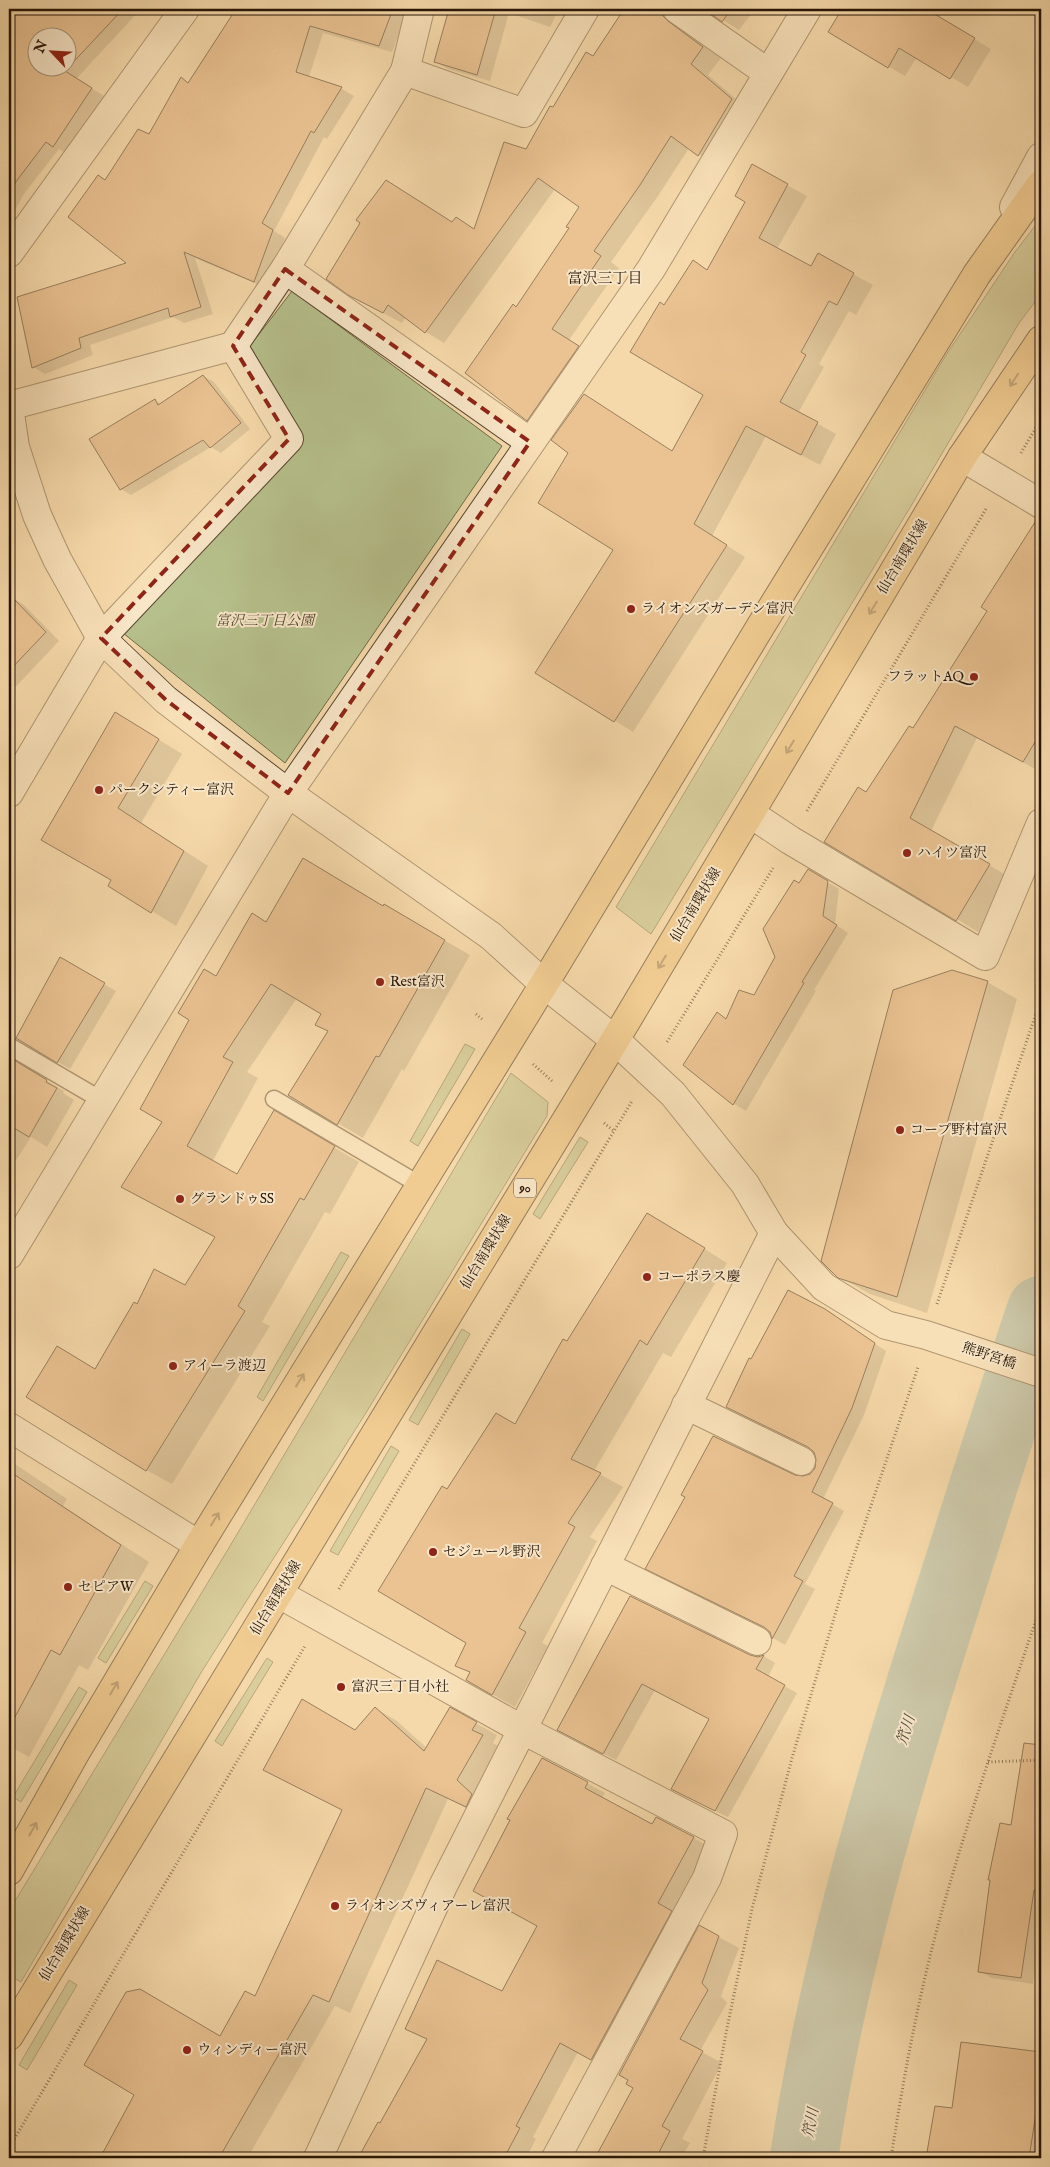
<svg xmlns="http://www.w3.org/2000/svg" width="1050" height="2167" viewBox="0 0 1050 2167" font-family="'IM FELL English','Noto Serif JP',serif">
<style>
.green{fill:#b6c08c;stroke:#6e6a49}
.shadow{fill:#0003;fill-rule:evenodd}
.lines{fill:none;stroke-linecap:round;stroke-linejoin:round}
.river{stroke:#9db9ae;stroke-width:68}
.building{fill:#dea879;stroke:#271506;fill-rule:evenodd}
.lane-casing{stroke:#5a462f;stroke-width:19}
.street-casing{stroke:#5a462f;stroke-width:30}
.primary-casing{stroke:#271506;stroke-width:30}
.path{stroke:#271506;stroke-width:3;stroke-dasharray:1 2.5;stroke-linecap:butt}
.lane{stroke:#f8e6c8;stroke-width:16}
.street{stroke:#f8e6c8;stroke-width:28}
.primary{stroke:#eabc75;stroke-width:28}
.oneway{stroke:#88683e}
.marked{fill:none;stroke:#8f2418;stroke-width:4;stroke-dasharray:10 6;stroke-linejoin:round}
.poi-dot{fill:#8f2418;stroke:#f8e6c8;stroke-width:2}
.labels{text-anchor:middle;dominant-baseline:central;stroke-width:4;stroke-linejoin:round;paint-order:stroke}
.shield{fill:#f8e6c8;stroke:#665440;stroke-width:1}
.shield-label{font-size:12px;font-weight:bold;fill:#271506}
.street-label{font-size:14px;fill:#271506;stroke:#f8e6c8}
.poi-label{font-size:14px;fill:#271506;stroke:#f8e6c8;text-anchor:start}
.park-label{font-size:14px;font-style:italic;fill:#52482e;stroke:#f8e6c8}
.neighbourhood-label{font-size:15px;fill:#271506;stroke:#f8e6c8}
.water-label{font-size:15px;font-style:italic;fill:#504e41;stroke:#f8e6c8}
</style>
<rect width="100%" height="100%" fill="#f5d9aa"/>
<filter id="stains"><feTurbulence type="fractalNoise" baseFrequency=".004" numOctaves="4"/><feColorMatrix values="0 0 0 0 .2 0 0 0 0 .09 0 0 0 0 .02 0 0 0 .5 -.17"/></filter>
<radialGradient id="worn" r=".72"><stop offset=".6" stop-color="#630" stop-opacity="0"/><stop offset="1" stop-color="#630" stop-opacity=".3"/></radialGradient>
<g class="green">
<path d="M1041,218V294L1019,323L911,506L651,934L616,907L946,355L1015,252Z"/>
<path d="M292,291L502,446L285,763L123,633L303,436L250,346Z"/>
<path d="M465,1044L475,1049L418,1146L410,1141Z"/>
<path d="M511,1073L548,1102L547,1116L364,1416L202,1671L21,1982L9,1975V1911L230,1546Z"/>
<path d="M580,1137L588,1142L540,1219L533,1214Z"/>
<path d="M341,1252L349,1256L263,1401L257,1397Z"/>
<path d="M462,1329L470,1334L418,1425L409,1420Z"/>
<path d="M391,1446L399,1451L338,1555L330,1551Z"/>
<path d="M145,1581L153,1586L106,1663L98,1658Z"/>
<path d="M267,1658L273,1662L222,1746L215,1741Z"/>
<path d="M79,1687L87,1692L21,1802L13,1797Z"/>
<path d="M69,1980L77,1985L27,2070L19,2065Z"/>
</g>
<g class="shadow">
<path d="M9,9H141L76,79L104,96L65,153L59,149L23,195L9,223ZM38,38H68V68H38Z"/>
<path d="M262,9H408L392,52L323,33L309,77L342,89L354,96L327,139L324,137L274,231L285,238L266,288L195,258L213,314L184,323L173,317L90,345L93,355L45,374L33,367L128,264L99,176L106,180L149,136L181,79L189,84L253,48Z"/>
<path d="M450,9H559L550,27L509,13L490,81L448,69L436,62Z"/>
<path d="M626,9H640L665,20L684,32L721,58L708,75L749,110L716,165L689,148L658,196L611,262L619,268L569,340L596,357L546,430L528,420L517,308L571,228L581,207L555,189L444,343L426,332L406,317L402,323L368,305L453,223L475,230L554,109L593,57Z"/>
<path d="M706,9H755L739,30Z"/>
<path d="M843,9H943L944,10L939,18L991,49L968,87L917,57L905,76L829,32Z"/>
<path d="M752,166L807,196L777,249L811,268L818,255L873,285L856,315L849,311L819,364L824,367L798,413L836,434L820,465L766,436L712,536L745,557L633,732L537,672L614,550L569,453L584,395L673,452L704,394L665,306L693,262L708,270L746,202Z"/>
<path d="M203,376L214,382L250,429L221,453L211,447L131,495L121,489L155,401L161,404Z"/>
<path d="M1031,530L1041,536V772L977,738L931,831L1011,878L978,932L957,919L866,794L913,730L988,610Z"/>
<path d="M10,596L24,605L59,641L9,694Z"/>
<path d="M148,733L182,754L141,823L208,866L176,926L110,885L113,880L43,840Z"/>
<path d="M808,871L839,889L835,924L848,933L814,990L816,991L746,1111L734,1104L684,1064L718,1014L727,1019L754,997L776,957L800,885Z"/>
<path d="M384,906L470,955L404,1071L402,1069L363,1138L289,1095L329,1031L323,1013L297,998L247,1072L258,1078L212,1162L238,1176L274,1112L359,1162L330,1214L325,1212L262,1322L270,1326L172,1484L146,1470L96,1370L137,1305L185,1287L216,1237L123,1187L163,1121L216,978L267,923Z"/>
<path d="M60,959L116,991L70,1069L18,1038Z"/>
<path d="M987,982L1017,999L927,1313L870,1294L839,1277Z"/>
<path d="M9,1059L64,1091L63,1093L74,1100L47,1147L31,1137L9,1171Z"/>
<path d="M671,1228L727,1263L671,1357L663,1353L594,1471L623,1487L590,1537L597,1541L542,1643L548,1646L515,1707L467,1680L471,1673L457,1665L467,1643L447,1491L516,1426L567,1343Z"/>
<path d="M824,1310L886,1351L864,1415L823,1499L844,1511L805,1584L815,1589L785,1645L773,1638L771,1631L794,1476L803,1478L811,1475L816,1469L818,1459L815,1451L751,1360Z"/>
<path d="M9,1460L67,1499L63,1506L149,1562L88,1670L79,1665L29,1757L9,1746Z"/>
<path d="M631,1598L750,1656L758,1658L764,1656L775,1663L768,1677L797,1693L728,1817L685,1796L711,1719L655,1690L616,1760L571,1737Z"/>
<path d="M375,1708L397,1721L427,1748L450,1709L497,1735L493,1743L504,1749L487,1818L448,1799L350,2013L335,2006L248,2157L251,2158H101L135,2094L220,2037L256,1998L343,1810L355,1731Z"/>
<path d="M543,1759L605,1793L602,1798L653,1826L694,1838L711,1848L609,2069L578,2052L533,2137L536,2139L526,2158H360L378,2124L381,2125L428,2040L406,2028L503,1992L539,1926Z"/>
<path d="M1020,1774L1041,1776V1928L1033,1984L992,1978L979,1971L992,1881L1012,1827Z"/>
<path d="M700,1927L739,1948L721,1996L727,2003L700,2051L722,2063L682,2139L690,2143L681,2158H597L635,2088Z"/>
<path d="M962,2043L1041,2053V2158H928L936,2107L953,2110Z"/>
</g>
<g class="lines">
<path class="river" d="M804,2158C830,1984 879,1815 932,1647C968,1535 1003,1422 1041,1310"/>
</g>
<g class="building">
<path d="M9,9H123L65,71L92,88L53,147L46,142L9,191ZM38,38H68V68H38Z"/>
<path d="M236,9H393L379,46L310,26L296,72L342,87L314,133L311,131L262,223L273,230L254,282L184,252L201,307L170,317L168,308L79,338L81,348L32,368L17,297L126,263L68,217L98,175L105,180L138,129L149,134L181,77L188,83Z"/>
<path d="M449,9H496L477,75L434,62Z"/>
<path d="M624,9H662L663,16L668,21L703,47L691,64L732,99L698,156L671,136L640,185L594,251L601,256L552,329L579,346L527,421L465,373L513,304L516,307L569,228L566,227L579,207L538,178L425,333L388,305L383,313L348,295L326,279L360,223L356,220L386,180L452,222L456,217L474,229L504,142L526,149L550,106L553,107L586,52L593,56Z"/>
<path d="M704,9H731L722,22Z"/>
<path d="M842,9H926L975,38L950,79L899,48L888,68L828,32Z"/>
<path d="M752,164L788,184L759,238L811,266L818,253L854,273L837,305L829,301L801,352L806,355L780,402L818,422L801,455L746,426L694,524L727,545L614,722L535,673L613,550L538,503L568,453L551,440L584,394L672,451L703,395L630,352L660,302L664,305L693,260L707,270L745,202L735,196Z"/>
<path d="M203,375L241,423L210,448L203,440L120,490L89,439L155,399L158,405Z"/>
<path d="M1037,519L1041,520V732L1023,762L955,726L910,818L990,864L956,921L824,842L858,787L866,792L909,726L913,728L987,611L981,607Z"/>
<path d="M9,594L46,632L9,671Z"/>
<path d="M115,712L159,739L118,808L184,851L151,913L108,886L111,880L41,840Z"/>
<path d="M303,858L383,906L384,904L445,940L379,1057L376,1056L337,1125L288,1095L328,1031L315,1025L321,1014L271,984L223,1057L233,1062L187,1146L237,1174L274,1110L335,1146L304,1200L300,1198L238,1306L245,1311L146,1471L26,1397L57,1346L95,1369L134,1302L137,1304L154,1269L185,1285L215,1237L121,1187L162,1122L140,1109L189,1020L178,1013L204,969L216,976L252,913L266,922Z"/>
<path d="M808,869L828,881L823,916L837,925L802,982L804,983L733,1105L683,1065L717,1012L726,1019L739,990L754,995L775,957L763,929L794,880L799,883Z"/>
<path d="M60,957L105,983L57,1063L16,1038Z"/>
<path d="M952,970L988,981L897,1297L838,1278L821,1261L893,990Z"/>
<path d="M9,1057L47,1080L46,1082L57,1088L29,1137L9,1125Z"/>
<path d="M647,1213L705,1248L647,1345L640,1340L571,1459L601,1473L568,1523L575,1527L519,1628L526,1632L492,1695L466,1680L470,1672L455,1666L466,1643L378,1591L442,1486L447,1489L496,1413L515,1424L563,1339L567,1341Z"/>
<path d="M788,1290L825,1309L875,1343L852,1408L812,1492L833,1503L794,1576L803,1581L772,1639L770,1632L764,1627L645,1569L685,1497L681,1495L713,1436L795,1475L803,1476L810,1474L815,1468L816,1459L814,1452L808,1447L726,1407L749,1358L751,1359Z"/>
<path d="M9,1471L121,1545L60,1655L51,1650L9,1728Z"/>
<path d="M630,1596L750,1655L758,1657L764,1655L756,1669L785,1685L715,1811L671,1789L709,1719L642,1684L603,1754L557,1730Z"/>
<path d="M302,1699L355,1730L375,1707L424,1751L450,1707L477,1722L472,1730L483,1735L457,1780L472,1794L466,1807L426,1788L329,2002L313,1995L219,2158H100L134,2095L84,2065L126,1992L140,1989L220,2036L245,1991L255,1996L342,1810L263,1770Z"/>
<path d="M1024,1743L1041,1745V1891L1034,1890L1021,1978L978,1972L990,1880H988L1000,1823L1011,1825Z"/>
<path d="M542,1758L588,1782L585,1788L652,1824L656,1817L694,1837L658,1903L672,1911L591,2060L560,2043L516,2126L520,2128L504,2158H358L378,2122L380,2123L427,2039L405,2029L437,1960L502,1991L537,1926L473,1891L510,1820L507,1819Z"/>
<path d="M699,1925L719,1936L702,1983L708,1990L680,2039L703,2051L662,2126L670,2131L656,2158H595L633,2088L626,2084L628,2080L619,2075Z"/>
<path d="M961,2042L1041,2052V2114L1036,2113L1029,2158H926L935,2106L952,2108Z"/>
</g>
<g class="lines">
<defs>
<g id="lane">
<path d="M9,1046L103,1101"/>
<path d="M274,1099L420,1185"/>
</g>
<g id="street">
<path d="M677,9L768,73"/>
<path d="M405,71L524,113L585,9"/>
<path d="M1014,207L1041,157"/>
<path d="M9,253L185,9"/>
<path d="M285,269L530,442"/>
<path d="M9,406L233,346L285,269L405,71L420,9"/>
<path d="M9,407L15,447L37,515L57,559L101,638L166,700L288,793L491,936L544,984L615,1040L673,1094L745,1184L774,1233L824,1287L886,1325L926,1335L1041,1373"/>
<path d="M962,457L1041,504"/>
<path d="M9,793L101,638L289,439L233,346"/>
<path d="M751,814L790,840L985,956L1041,823"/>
<path d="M9,1255L288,793L651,269L807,9"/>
<path d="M686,1405L801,1461"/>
<path d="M9,1427L199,1545"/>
<path d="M605,1566L757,1641"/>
<path d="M279,1594L523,1730L723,1834L707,1878L556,2158"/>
<path d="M318,2158L443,1886L774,1233"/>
</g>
<g id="primary">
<path d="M9,1871L77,1750L199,1545L544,984L762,624L977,274L1041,184"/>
<path d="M9,2036L615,1040L962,457L1041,340"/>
</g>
</defs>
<use href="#lane" class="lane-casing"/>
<use href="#street" class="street-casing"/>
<use href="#primary" class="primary-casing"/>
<g class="path">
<path d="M1021,453L1041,419"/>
<path d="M807,811L986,509"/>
<path d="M476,1014L483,1020"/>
<path d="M667,1042L773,868"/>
<path d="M533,1064L552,1081"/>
<path d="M604,1123L614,1131"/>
<path d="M937,1304L1041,999"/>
<path d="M339,1589L632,1101"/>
<path d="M988,1762L1041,1760"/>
<path d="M9,2148L305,1646"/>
<path d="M9,2156L13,2158"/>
<path d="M703,2158L727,2028L752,1909L792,1758L843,1588L918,1367"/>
<path d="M891,2158C903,2081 917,2004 937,1929C967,1819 1005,1712 1041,1605"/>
</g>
<use href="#lane" class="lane"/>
<use href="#street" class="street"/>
<use href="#primary" class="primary"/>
</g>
<defs><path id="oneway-shaft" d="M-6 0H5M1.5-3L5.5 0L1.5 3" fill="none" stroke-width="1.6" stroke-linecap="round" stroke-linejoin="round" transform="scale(1.25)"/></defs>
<g class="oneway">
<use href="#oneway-shaft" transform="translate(1014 380) rotate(124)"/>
<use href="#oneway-shaft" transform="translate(873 608) rotate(121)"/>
<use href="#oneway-shaft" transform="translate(790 747) rotate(121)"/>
<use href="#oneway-shaft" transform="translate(662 962) rotate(121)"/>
<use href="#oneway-shaft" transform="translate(300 1380) rotate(-58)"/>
<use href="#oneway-shaft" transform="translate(215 1519) rotate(-58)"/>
<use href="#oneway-shaft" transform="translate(114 1688) rotate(-59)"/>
<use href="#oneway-shaft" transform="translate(33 1829) rotate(-61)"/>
</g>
<path d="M0 0H1050V2167H0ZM285,269L530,442L288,793L166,700L101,638L289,439L233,346Z" fill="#f5d9aa" fill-opacity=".55" fill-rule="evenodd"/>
<path class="marked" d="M285,269L530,442L288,793L166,700L101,638L289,439L233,346Z"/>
<g class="poi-dot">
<circle cx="631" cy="609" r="5"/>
<circle cx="974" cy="677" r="5"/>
<circle cx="99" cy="790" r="5"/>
<circle cx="907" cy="853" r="5"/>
<circle cx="380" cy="982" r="5"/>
<circle cx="900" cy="1130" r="5"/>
<circle cx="180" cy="1199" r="5"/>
<circle cx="647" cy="1277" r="5"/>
<circle cx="173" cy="1366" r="5"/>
<circle cx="433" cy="1552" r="5"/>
<circle cx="68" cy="1587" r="5"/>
<circle cx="341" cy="1687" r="5"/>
<circle cx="335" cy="1906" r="5"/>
<circle cx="187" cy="2050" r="5"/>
</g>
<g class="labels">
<rect class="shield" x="514" y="1178.5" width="22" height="19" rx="4"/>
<g class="shield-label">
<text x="525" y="1188">90</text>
</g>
<g class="street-label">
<text transform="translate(903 557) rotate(-59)">仙台南環状線</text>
<text transform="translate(696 905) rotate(-59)">仙台南環状線</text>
<text transform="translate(486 1252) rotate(-59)">仙台南環状線</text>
<text transform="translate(989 1356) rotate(19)">熊野宮橋</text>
<text transform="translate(276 1598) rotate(-59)">仙台南環状線</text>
<text transform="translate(65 1944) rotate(-59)">仙台南環状線</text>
</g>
<g class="poi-label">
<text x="641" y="609">ライオンズガーデン富沢</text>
<text x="964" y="677" text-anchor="end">フラットAQ</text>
<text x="109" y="790">パークシティー富沢</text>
<text x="917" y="853">ハイツ富沢</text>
<text x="390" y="982">Rest富沢</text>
<text x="910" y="1130">コープ野村富沢</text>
<text x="190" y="1199">グランドゥSS</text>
<text x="657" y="1277">コーポラス慶</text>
<text x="183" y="1366">アイーラ渡辺</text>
<text x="443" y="1552">セジュール野沢</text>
<text x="78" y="1587">セピアW</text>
<text x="351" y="1687">富沢三丁目小社</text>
<text x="345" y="1906">ライオンズヴィアーレ富沢</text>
<text x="197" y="2050">ウィンディー富沢</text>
</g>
<g class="park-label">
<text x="265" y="621">富沢三丁目公園</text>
</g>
<g class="neighbourhood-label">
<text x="605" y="278">富沢三丁目</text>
</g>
<g class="water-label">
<text transform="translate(906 1730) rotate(-72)">笊川</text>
<text transform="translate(811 2123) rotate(-79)">笊川</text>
</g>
</g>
<rect width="1050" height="2167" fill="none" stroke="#f5d9aa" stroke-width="30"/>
<rect x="10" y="10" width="1030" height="2147" fill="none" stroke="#271506" stroke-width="2.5"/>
<rect x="15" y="15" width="1020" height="2137" fill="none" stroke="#271506"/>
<g transform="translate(52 52) rotate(295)"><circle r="24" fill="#f8e6c8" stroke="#a4927a"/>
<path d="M0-4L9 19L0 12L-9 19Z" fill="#8f2418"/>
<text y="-8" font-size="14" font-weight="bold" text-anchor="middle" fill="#271506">N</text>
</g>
<rect width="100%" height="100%" filter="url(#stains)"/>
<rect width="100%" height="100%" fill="url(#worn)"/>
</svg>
